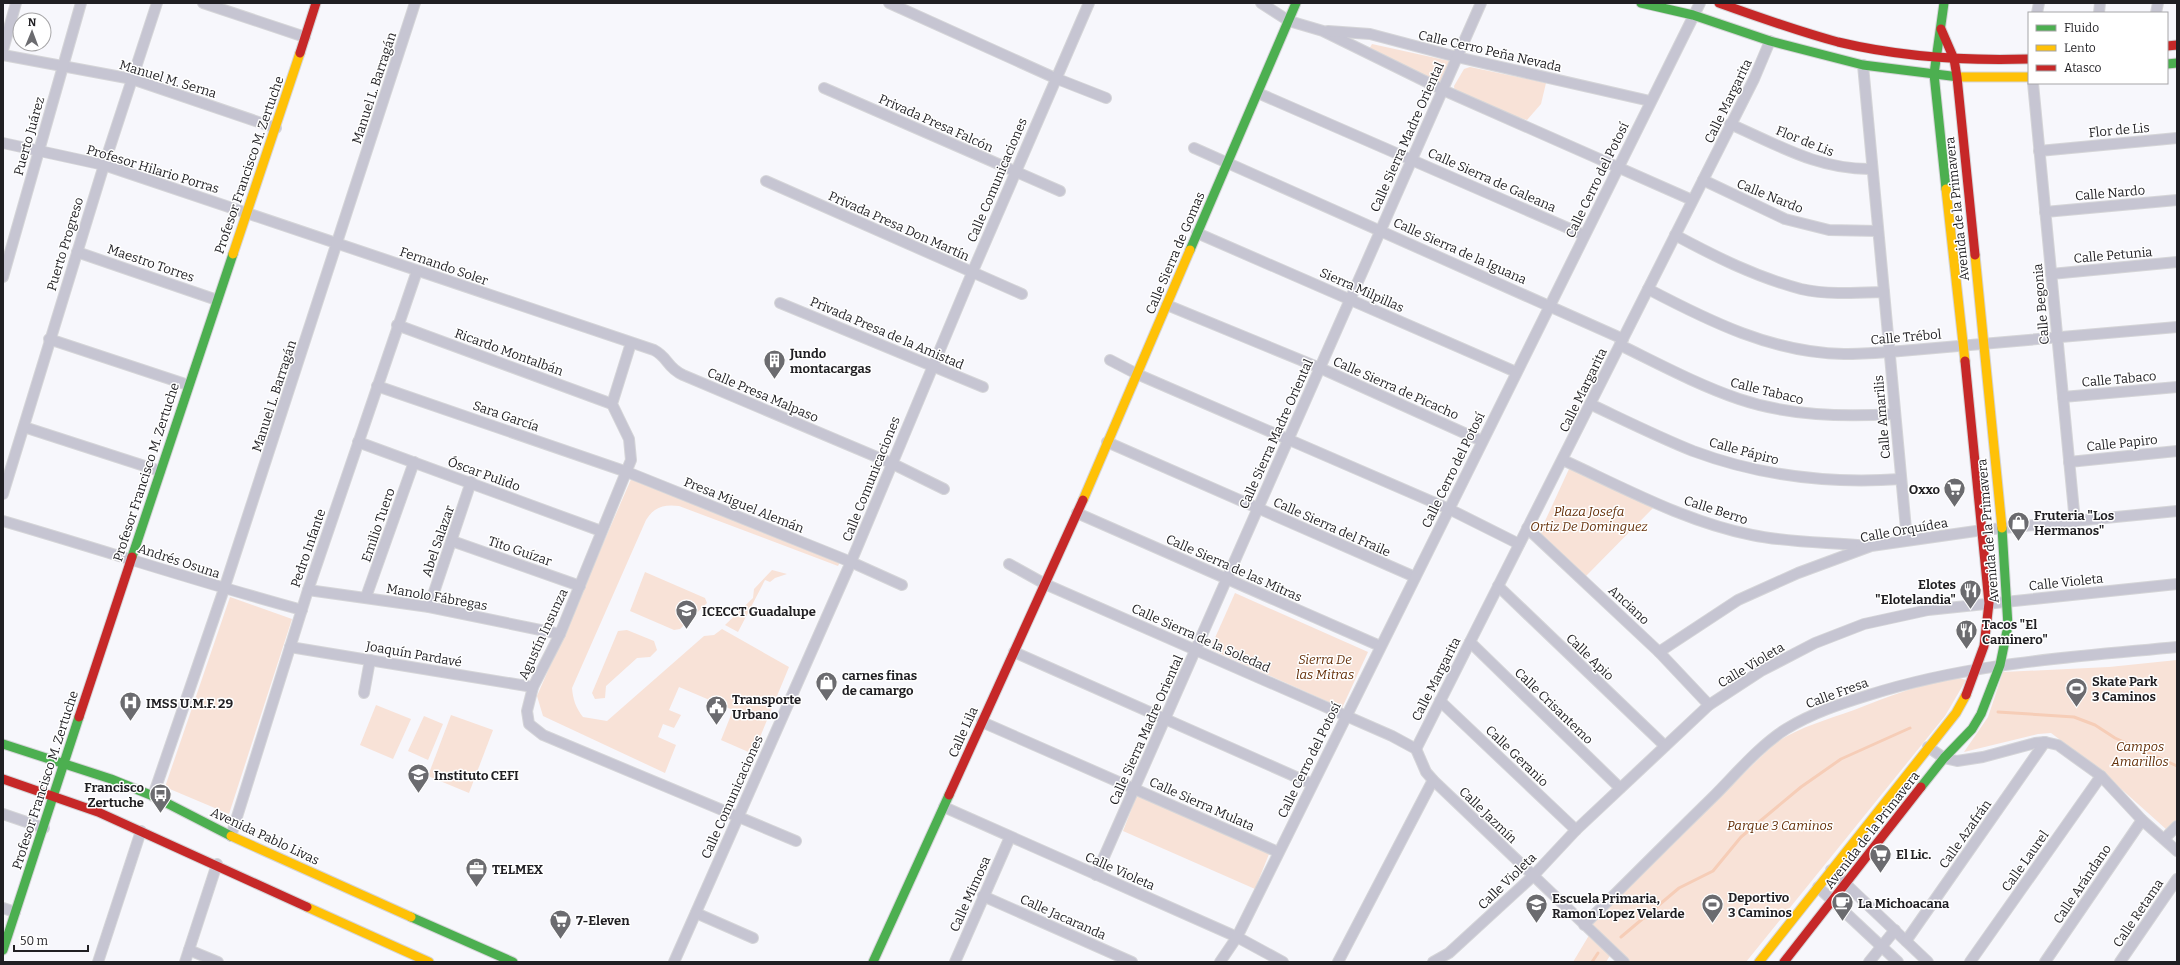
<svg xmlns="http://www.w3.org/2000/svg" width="2180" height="965" viewBox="0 0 2180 965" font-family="Bitter,serif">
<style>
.green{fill:#f8e2d7}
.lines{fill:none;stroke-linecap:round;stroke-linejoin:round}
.stream{stroke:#f6cdb7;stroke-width:3}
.street-casing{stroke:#d5d5d8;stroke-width:12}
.fast-casing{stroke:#d5d5d8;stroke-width:11}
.slow-casing{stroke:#d5d5d8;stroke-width:11}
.jam-casing{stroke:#d5d5d8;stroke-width:11}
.street{stroke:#c6c5d2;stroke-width:10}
.fast{stroke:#4caf50;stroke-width:9}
.slow{stroke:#ffc107;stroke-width:9}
.jam{stroke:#c62828;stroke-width:9}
.labels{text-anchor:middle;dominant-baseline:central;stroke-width:3;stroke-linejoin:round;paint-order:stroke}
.street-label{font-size:13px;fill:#201f23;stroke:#fff}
.poi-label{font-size:13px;font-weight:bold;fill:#201f23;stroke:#fff;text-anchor:start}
.park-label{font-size:13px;font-style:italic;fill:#642f08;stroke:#fff}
</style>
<rect width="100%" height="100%" fill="#f7f7fc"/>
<g class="green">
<path d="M1372,44L1454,62L1441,86L1367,53Z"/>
<path d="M1470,67L1546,83L1541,104L1527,120L1458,96L1455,94L1454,86L1464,69Z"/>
<path d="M1569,469L1603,481L1656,505L1586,576L1539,534Z"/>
<path d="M632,477L840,562L838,566L679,506C664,504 654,507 646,520L572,688C573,700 576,708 583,717L607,721L704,636L714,635L722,629L789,667L753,754L721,740L733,710L679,687L669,710L681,715L674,728L663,724L658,737L676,745L665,773L543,716L537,696Z"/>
<path d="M772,570L787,574L775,578L770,582L765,580L738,632L725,625L753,598L754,589Z"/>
<path d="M645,572L705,598L707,603L680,629L674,630L630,611Z"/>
<path d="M1235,593L1368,652L1342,708L1210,649Z"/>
<path d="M230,597L292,619L229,814L165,787Z"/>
<path d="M627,630L654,641L657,650L650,657L637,658L606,686L605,698L595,699L592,693L618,631Z"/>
<path d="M2177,660V820L2167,830L2099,769L2051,733L2038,734L1964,752L1988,717L2003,672L2109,667Z"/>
<path d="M1959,678L1966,680L1945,716L1746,962H1629L1614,949L1606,962H1573L1591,932L1590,923L1775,743C1800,727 1826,720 1854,710C1888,697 1923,682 1959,678Z"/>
<path d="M376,705L411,719L393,759L360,745Z"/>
<path d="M451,715L493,730L469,793L428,776Z"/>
<path d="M424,716L443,724L428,760L408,751Z"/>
<path d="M1137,795L1269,854L1255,889L1123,831Z"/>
</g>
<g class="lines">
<g class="stream">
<path d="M1998,712L2074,717L2095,725L2115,738L2177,766"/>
<path d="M1621,937L1679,888L1713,871L1741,837L1801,787L1841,759L1910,728"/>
<path d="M1592,962L1598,953"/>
</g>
<defs>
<g id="street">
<path d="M203,3L305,37"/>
<path d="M889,3L1055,78L1106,98"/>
<path d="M1261,3L1289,21L1323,31L1443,90L1692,200"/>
<path d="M2037,13L2039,3"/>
<path d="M2099,13L2100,3"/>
<path d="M2156,13L2158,3"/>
<path d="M1328,31L1370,34L1457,57L1650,101"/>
<path d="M3,50L16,3"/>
<path d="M3,55L132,79L276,128"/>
<path d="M1863,65L1907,540"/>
<path d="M2033,83L2075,522"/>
<path d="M824,88L1060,191"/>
<path d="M1258,93L1584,235"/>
<path d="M1730,124C1778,145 1819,170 1872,169"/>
<path d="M3,143L104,165L654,350C669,358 666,367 683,375L891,463L944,489"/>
<path d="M1194,148L1623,339"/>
<path d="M2039,151L2177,138"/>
<path d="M1703,180L1785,219L1829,230L1878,231"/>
<path d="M766,181L1022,294"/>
<path d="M2045,212L2177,200"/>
<path d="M1197,233L1516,372"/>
<path d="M1675,235C1716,257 1756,277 1801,289C1828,295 1857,293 1884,292"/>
<path d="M77,252L217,300"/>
<path d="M2051,274L2177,262"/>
<path d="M3,277L81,3"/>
<path d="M1648,289C1709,321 1773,353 1844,354C1859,354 1874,353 1889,352L2177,327"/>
<path d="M780,303L983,387"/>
<path d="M1167,305L1320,368L1482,441"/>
<path d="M397,325L612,404"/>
<path d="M49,339L188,385"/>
<path d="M631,343L612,404L629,439L631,460L560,634L533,687L527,711L529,724L543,735L796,841"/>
<path d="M1620,345C1659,364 1698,385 1739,399C1789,416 1843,417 1895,414"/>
<path d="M1110,360L1137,374L1449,509L1519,544"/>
<path d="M377,386L627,472L851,562L902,585"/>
<path d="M2063,397L2177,387"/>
<path d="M1590,404C1624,420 1658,437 1693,451C1760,476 1830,484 1901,479"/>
<path d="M24,427L160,471"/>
<path d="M358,442L601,531"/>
<path d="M1107,442L1415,577"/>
<path d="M1563,460C1624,488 1686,522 1752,535C1790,543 1830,542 1868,546"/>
<path d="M2069,462L2177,451"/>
<path d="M3,494L104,165L157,3"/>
<path d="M1077,513L1380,646"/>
<path d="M3,521C103,550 202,583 302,610"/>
<path d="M1527,528L1659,652L1709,705"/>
<path d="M452,541L580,586"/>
<path d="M1009,564L1045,584L1392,736L1416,749L1426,772L1433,780L1624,962"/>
<path d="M1498,586L1665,746"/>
<path d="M308,590L429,607L560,634"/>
<path d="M366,597L414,462"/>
<path d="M429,607L471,482"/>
<path d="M1470,642L1620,788"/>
<path d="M290,647L533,687"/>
<path d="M1014,652L1312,784"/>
<path d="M1659,652L1738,600L1798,573L1871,546L1983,530L2177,511"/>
<path d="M364,693L370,660"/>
<path d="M1440,701L1576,830"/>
<path d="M982,722L1278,852"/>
<path d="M1928,747L1944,758L1957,761L1983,757L2035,743L2045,742L2058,745L2101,776L2142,820L2177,851"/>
<path d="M1416,749L1754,79L1770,41"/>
<path d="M153,796L224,589L415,3"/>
<path d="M944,807L1237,937L1283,962"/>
<path d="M3,814L44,828"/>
<path d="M231,836L308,590L417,271"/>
<path d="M2164,839L2177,826"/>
<path d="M1831,870L1928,962"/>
<path d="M1096,875L1481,3"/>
<path d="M1818,887L1898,962"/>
<path d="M983,896L1132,962"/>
<path d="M3,908L15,912"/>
<path d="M696,913L753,938"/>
<path d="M1584,925C1627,882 1670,839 1713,797C1736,774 1759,746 1786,729C1812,713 1840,704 1869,695C1969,663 2073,657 2177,647"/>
<path d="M1906,941L2045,742"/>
<path d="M189,950L218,962"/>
<path d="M98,962L141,831"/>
<path d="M185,962L217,864"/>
<path d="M674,962L851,562L972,273L1089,3"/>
<path d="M955,962L1010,837"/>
<path d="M1220,962L1237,937L1700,3"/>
<path d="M1338,962L1433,780"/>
<path d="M1433,962L1449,953L1533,876L1576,830L1709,705L1761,671L1815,643L1864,624L1928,610L2177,584"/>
<path d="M1869,962L1895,930"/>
<path d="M1970,962L2101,776"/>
<path d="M2045,962L2142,820"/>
<path d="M2120,962L2177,879"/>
</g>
<g id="fast">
<path d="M1641,3L1693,15L1770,41L1863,65L1959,77"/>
<path d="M1944,3L1934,74L1946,189"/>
<path d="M2167,64L2177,63"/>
<path d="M1190,250L1296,3"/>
<path d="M132,557L233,254"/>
<path d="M3,744L111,779L153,796L231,836"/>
<path d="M1921,787L1944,758L1972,729L1981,714L2000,665L2008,626L2002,528"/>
<path d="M411,917L513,962"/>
<path d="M3,950L79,717"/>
<path d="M873,962L949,795"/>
</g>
<g id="slow">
<path d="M1959,77H2029"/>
<path d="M1946,189L1965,361"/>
<path d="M233,254L300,53"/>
<path d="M1975,255L2002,528"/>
<path d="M1083,500L1190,250"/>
<path d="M231,836L411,917"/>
<path d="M307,907L429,962"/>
<path d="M1759,962L1956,713L1966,695"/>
</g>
<g id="jam">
<path d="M1719,3C1758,17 1797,31 1838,42C1901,57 1965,61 2029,59"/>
<path d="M1941,29L1954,59L1957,77L1975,255"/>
<path d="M2167,46L2177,45"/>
<path d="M300,53L316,3"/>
<path d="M1965,361L1989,603L1984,646L1966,695"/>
<path d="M79,717L132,557"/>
<path d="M3,779L98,812L307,907"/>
<path d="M949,795L1083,500"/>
<path d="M1784,962L1921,787"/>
</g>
</defs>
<use href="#street" class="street-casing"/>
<use href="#fast" class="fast-casing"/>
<use href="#slow" class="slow-casing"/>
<use href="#jam" class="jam-casing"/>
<use href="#street" class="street"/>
<use href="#fast" class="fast"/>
<use href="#slow" class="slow"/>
<use href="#jam" class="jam"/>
</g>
<defs>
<symbol id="building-pin" viewBox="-11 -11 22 30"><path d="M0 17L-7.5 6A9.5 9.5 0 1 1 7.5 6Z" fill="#6b6b6f" stroke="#fff"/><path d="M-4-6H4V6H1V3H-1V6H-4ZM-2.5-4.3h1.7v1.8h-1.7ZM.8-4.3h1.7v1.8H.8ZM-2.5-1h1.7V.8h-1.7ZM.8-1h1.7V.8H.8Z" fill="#fff"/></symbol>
<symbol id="supermarket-pin" viewBox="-11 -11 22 30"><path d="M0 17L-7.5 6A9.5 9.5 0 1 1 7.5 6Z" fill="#6b6b6f" stroke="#fff"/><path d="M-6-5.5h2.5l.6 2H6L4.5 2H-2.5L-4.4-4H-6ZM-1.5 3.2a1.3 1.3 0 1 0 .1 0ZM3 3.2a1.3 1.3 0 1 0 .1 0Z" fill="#fff"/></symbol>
<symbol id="shop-pin" viewBox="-11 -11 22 30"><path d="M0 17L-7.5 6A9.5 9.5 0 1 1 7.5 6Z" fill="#6b6b6f" stroke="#fff"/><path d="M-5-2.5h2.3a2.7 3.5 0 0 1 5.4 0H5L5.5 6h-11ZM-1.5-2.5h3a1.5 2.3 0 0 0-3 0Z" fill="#fff"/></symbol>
<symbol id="restaurant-pin" viewBox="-11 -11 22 30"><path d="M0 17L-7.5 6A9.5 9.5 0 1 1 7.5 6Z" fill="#6b6b6f" stroke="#fff"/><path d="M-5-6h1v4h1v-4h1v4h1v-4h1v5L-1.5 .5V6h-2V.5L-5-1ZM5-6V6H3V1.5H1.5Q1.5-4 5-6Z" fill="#fff"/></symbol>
<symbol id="school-pin" viewBox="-11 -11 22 30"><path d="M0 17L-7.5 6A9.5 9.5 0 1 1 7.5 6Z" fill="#6b6b6f" stroke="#fff"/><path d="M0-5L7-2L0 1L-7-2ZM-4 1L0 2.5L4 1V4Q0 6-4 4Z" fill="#fff"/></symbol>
<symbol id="stadium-pin" viewBox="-11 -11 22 30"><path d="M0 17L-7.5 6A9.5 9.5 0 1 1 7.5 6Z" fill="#6b6b6f" stroke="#fff"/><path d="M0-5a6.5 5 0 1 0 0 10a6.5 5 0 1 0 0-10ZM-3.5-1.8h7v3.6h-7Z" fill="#fff"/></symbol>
<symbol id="hospital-pin" viewBox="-11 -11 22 30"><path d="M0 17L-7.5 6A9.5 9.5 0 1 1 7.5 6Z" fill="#6b6b6f" stroke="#fff"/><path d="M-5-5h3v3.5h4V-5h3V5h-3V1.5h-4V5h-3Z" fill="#fff"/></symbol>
<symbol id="civic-pin" viewBox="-11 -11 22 30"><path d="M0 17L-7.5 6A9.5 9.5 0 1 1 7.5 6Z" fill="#6b6b6f" stroke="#fff"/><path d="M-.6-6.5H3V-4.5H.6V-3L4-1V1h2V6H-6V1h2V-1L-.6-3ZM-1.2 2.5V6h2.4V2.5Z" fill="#fff"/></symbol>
<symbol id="university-pin" viewBox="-11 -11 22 30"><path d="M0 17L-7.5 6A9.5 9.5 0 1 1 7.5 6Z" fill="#6b6b6f" stroke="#fff"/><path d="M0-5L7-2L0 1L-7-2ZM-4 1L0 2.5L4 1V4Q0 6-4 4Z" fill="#fff"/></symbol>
<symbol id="bus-pin" viewBox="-11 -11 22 30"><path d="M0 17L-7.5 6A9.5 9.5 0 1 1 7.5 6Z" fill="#6b6b6f" stroke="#fff"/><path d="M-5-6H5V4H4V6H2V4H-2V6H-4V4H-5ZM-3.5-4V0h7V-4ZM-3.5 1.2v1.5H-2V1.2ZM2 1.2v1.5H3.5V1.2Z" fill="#fff"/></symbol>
<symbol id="office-pin" viewBox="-11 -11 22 30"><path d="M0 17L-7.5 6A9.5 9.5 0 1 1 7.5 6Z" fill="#6b6b6f" stroke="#fff"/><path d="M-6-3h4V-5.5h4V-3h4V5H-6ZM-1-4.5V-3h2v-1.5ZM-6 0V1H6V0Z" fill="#fff"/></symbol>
<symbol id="cafe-pin" viewBox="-11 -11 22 30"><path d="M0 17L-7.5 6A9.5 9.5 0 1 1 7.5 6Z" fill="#6b6b6f" stroke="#fff"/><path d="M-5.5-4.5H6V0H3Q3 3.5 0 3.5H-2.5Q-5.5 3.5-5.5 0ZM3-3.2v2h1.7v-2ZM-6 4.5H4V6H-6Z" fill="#fff"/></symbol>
</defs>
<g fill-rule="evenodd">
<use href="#building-pin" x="762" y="348" width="25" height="34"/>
<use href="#supermarket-pin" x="1942" y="476" width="25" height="34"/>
<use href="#shop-pin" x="2006" y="510" width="25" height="34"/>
<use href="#restaurant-pin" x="1958" y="578" width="25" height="34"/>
<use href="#school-pin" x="674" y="598" width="25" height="34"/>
<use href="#restaurant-pin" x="1954" y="618" width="25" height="34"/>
<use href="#shop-pin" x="814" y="670" width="25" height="34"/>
<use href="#stadium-pin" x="2064" y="676" width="25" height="34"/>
<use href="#hospital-pin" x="118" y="690" width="25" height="34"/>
<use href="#civic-pin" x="704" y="694" width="25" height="34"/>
<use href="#university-pin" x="406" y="762" width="25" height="34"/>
<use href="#bus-pin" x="148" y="782" width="25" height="34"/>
<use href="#supermarket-pin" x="1868" y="842" width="25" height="34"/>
<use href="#office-pin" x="464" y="856" width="25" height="34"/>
<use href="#cafe-pin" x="1830" y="890" width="25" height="34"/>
<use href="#stadium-pin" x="1700" y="892" width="25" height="34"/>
<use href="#school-pin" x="1524" y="892" width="25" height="34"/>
<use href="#supermarket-pin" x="548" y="908" width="25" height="34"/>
</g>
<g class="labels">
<g class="street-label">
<text transform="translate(1490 51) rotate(13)">Calle Cerro Peña Nevada</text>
<text transform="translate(168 79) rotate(17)">Manuel M. Serna</text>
<text transform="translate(374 88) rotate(-72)">Manuel L. Barragán</text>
<text transform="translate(1728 101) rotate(-64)">Calle Margarita</text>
<text transform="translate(936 123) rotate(24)">Privada Presa Falcón</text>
<text transform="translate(2119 130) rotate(-5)">Flor de Lis</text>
<text transform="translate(29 136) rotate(-74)">Puerto Juárez</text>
<text transform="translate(1407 137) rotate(-66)">Calle Sierra Madre Oriental</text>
<text transform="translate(1805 141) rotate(22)">Flor de Lis</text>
<text transform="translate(249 165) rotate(-71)">Profesor Francisco M. Zertuche</text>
<text transform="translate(153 169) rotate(17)">Profesor Hilario Porras</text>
<text transform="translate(997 180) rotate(-67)">Calle Comunicaciones</text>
<text transform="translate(1492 180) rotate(24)">Calle Sierra de Galeana</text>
<text transform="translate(1597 180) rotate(-64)">Calle Cerro del Potosí</text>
<text transform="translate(2110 193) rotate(-5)">Calle Nardo</text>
<text transform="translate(1770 196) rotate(22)">Calle Nardo</text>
<text transform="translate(1957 209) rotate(-96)">Avenida de la Primavera</text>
<text transform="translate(899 226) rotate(24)">Privada Presa Don Martín</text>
<text transform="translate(65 244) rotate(-73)">Puerto Progreso</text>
<text transform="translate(1460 251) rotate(24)">Calle Sierra de la Iguana</text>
<text transform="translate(1175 253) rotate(-67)">Calle Sierra de Gomas</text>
<text transform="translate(2113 255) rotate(-5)">Calle Petunia</text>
<text transform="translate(151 263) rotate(19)">Maestro Torres</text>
<text transform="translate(444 266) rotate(19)">Fernando Soler</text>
<text transform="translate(1362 290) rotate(24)">Sierra Milpillas</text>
<text transform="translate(2041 304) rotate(-95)">Calle Begonia</text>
<text transform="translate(887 333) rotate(23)">Privada Presa de la Amistad</text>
<text transform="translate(1906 337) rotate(-5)">Calle Trébol</text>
<text transform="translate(509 352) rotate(20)">Ricardo Montalbán</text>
<text transform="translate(2119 379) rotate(-5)">Calle Tabaco</text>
<text transform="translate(1396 388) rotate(24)">Calle Sierra de Picacho</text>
<text transform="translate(1583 390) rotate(-64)">Calle Margarita</text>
<text transform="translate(1767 391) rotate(14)">Calle Tabaco</text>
<text transform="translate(763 395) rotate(23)">Calle Presa Malpaso</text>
<text transform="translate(274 396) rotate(-72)">Manuel L. Barragán</text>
<text transform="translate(506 416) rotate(19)">Sara García</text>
<text transform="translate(1882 417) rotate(-95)">Calle Amarilis</text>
<text transform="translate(1276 434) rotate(-66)">Calle Sierra Madre Oriental</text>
<text transform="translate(2122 443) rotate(-6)">Calle Papiro</text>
<text transform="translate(1744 451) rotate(15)">Calle Pápiro</text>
<text transform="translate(1453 470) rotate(-64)">Calle Cerro del Potosí</text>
<text transform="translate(146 472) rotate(-72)">Profesor Francisco M. Zertuche</text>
<text transform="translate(484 474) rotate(20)">Óscar Pulido</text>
<text transform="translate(871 479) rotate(-68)">Calle Comunicaciones</text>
<text transform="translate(744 505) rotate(22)">Presa Miguel Alemán</text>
<text transform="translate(1716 510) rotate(18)">Calle Berro</text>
<text transform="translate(378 525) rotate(-71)">Emilio Tuero</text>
<text transform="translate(1332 527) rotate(24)">Calle Sierra del Fraile</text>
<text transform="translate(1904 530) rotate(-10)">Calle Orquídea</text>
<text transform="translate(1988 531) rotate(-95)">Avenida de la Primavera</text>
<text transform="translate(438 541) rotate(-71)">Abel Salazar</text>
<text transform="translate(308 548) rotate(-71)">Pedro Infante</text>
<text transform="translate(520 551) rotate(19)">Tito Guízar</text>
<text transform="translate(179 561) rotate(18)">Andrés Osuna</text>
<text transform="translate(1234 568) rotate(24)">Calle Sierra de las Mitras</text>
<text transform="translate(2066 582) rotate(-6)">Calle Violeta</text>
<text transform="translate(437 597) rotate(10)">Manolo Fábregas</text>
<text transform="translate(1629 605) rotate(43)">Anciano</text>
<text transform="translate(543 634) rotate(-65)">Agustín Insunza</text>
<text transform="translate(1201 638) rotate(24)">Calle Sierra de la Soledad</text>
<text transform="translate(414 654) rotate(10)">Joaquín Pardavé</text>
<text transform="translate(1590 657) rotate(44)">Calle Apio</text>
<text transform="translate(1751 665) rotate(-31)">Calle Violeta</text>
<text transform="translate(1436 679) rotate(-63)">Calle Margarita</text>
<text transform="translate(1837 693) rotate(-20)">Calle Fresa</text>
<text transform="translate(1554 706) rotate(44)">Calle Crisantemo</text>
<text transform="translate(1146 730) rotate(-66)">Calle Sierra Madre Oriental</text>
<text transform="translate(963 732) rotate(-66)">Calle Lila</text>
<text transform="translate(1517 756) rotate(44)">Calle Geranio</text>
<text transform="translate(1309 760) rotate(-64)">Calle Cerro del Potosí</text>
<text transform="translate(45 780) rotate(-72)">Profesor Francisco M. Zertuche</text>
<text transform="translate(732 797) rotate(-66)">Calle Comunicaciones</text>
<text transform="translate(1202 804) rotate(24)">Calle Sierra Mulata</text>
<text transform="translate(1488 815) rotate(44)">Calle Jazmín</text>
<text transform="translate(1872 830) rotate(-52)">Avenida de la Primavera</text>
<text transform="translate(1965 834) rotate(-55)">Calle Azafrán</text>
<text transform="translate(265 836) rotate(25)">Avenida Pablo Livas</text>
<text transform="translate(2025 861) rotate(-55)">Calle Laurel</text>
<text transform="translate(1120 871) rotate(24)">Calle Violeta</text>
<text transform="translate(1507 881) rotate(-44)">Calle Violeta</text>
<text transform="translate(2082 884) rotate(-56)">Calle Arándano</text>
<text transform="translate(970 894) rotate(-66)">Calle Mimosa</text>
<text transform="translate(2138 913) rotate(-56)">Calle Retama</text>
<text transform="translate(1063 917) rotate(24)">Calle Jacaranda</text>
</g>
<g class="poi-label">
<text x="790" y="353">Jundo<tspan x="790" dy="15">montacargas</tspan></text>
<text x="1940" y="489" text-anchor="end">Oxxo</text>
<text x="2034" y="515">Fruteria "Los<tspan x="2034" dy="15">Hermanos"</tspan></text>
<text x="1956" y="584" text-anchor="end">Elotes<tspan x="1956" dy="15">"Elotelandia"</tspan></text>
<text x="702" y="611">ICECCT Guadalupe</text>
<text x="1982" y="624">Tacos "El<tspan x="1982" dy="15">Caminero"</tspan></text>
<text x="842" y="675">carnes finas<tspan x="842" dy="15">de camargo</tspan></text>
<text x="2092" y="681">Skate Park<tspan x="2092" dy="15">3 Caminos</tspan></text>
<text x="732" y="699">Transporte<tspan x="732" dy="15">Urbano</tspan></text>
<text x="146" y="703">IMSS U.M.F. 29</text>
<text x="434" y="775">Instituto CEFI</text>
<text x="144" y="787" text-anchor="end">Francisco<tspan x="144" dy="15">Zertuche</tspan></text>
<text x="1896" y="854">El Lic.</text>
<text x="492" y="869">TELMEX</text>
<text x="1728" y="897">Deportivo<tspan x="1728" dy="15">3 Caminos</tspan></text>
<text x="1552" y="898">Escuela Primaria,<tspan x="1552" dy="15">Ramon Lopez Velarde</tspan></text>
<text x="1858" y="903">La Michoacana</text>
<text x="576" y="920">7-Eleven</text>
</g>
<g class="park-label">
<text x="1589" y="511">Plaza Josefa<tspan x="1589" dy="15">Ortiz De Dominguez</tspan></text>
<text x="1325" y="659">Sierra De<tspan x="1325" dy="15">las Mitras</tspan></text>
<text x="2140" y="746">Campos<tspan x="2140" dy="15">Amarillos</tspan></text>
<text x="1780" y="825">Parque 3 Caminos</text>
</g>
</g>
<rect width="2180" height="965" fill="none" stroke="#201f23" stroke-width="8"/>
<rect x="2028" y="12" width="140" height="72" fill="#ffffff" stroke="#a6a5a7"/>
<rect x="2036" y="25" width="20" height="6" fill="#4caf50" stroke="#a6a5a7"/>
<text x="2064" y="32" font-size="12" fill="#201f23">Fluido</text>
<rect x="2036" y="45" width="20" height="6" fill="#ffc107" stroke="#a6a5a7"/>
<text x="2064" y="52" font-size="12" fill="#201f23">Lento</text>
<rect x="2036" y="65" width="20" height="6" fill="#c62828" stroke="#a6a5a7"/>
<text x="2064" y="72" font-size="12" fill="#201f23">Atasco</text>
<g transform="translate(32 32) rotate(1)"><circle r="19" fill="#ffffff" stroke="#a6a5a7"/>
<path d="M0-3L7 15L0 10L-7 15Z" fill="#6b6b6f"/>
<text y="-6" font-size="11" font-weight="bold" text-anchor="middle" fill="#201f23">N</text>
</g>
<path d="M14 945v6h74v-6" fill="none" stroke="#201f23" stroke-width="2"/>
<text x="20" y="945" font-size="12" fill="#201f23" stroke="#ffffff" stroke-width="3" paint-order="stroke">50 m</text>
</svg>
